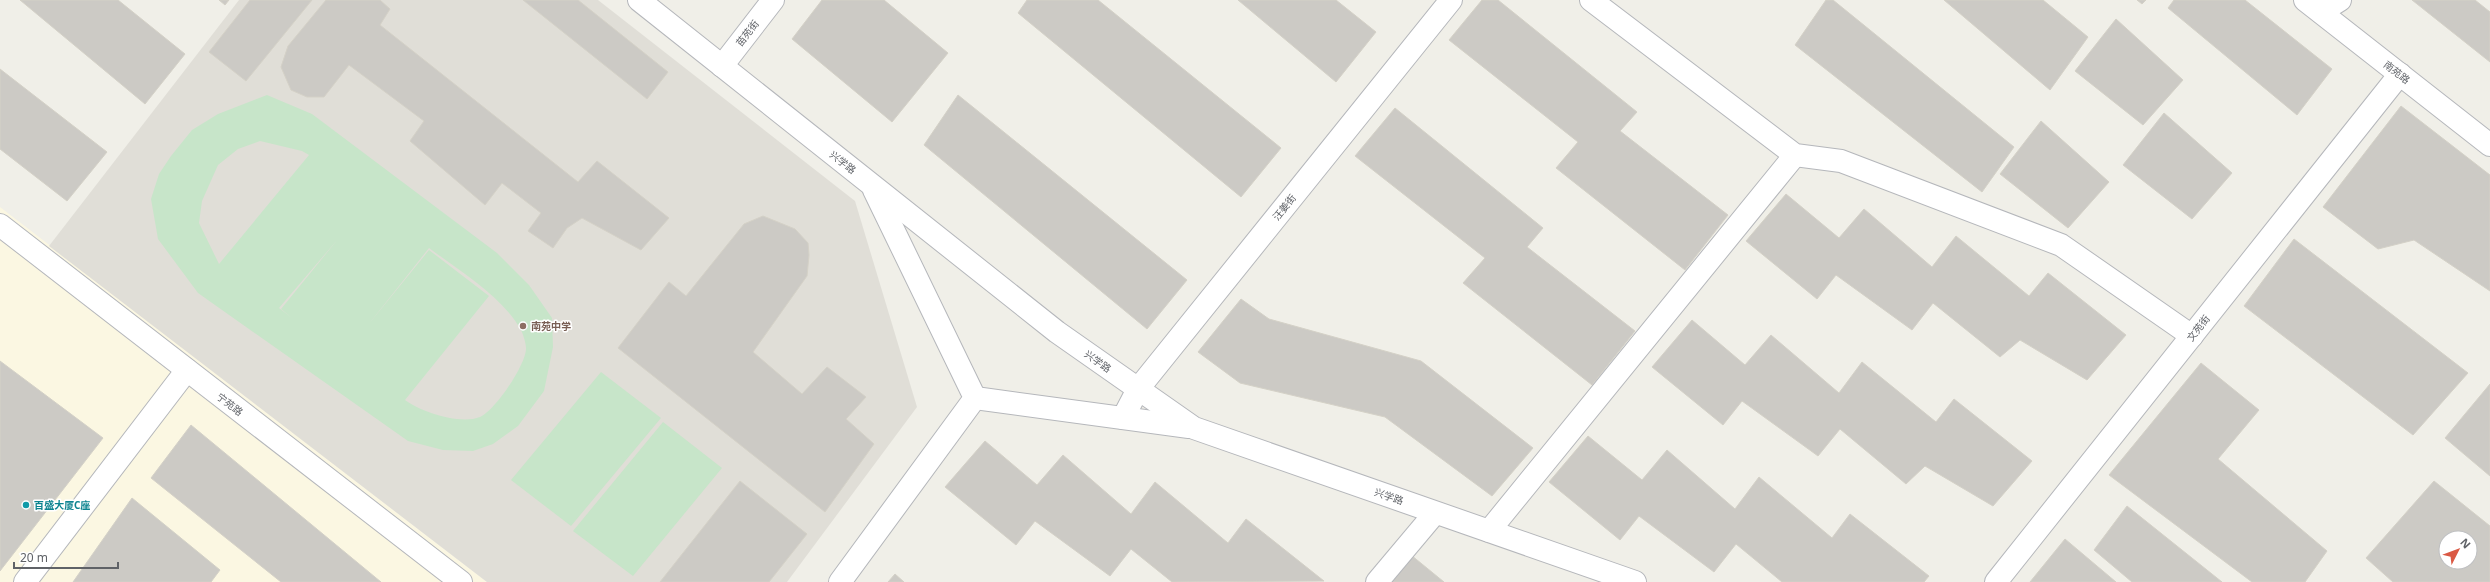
<svg xmlns="http://www.w3.org/2000/svg" width="2490" height="582" viewBox="0 0 2490 582" font-family="'Noto Sans','Noto Sans SC',sans-serif">
<style>
.commercial{fill:#fbf7e2}
.education{fill:#e0ded7}
.green{fill:#c7e5c9;fill-rule:evenodd}
.building{fill:#cccac5;stroke:#d4d1c7;fill-rule:evenodd}
.lines{fill:none;stroke-linecap:round;stroke-linejoin:round}
.minor-casing{stroke:#b5b7bb;stroke-width:24}
.minor{stroke:#fff;stroke-width:22}
.education-dot{fill:#8d6e63;stroke:#fff;stroke-width:1.5}
.culture-dot{fill:#0f9aa8;stroke:#fff;stroke-width:1.5}
.labels{text-anchor:middle;dominant-baseline:central;stroke-width:3;stroke-linejoin:round;paint-order:stroke}
.street-label{font-size:10px;fill:#5f6267;stroke:#fff}
.education-label{font-size:10px;font-weight:bold;fill:#785e54;stroke:#fff;text-anchor:start}
.culture-label{font-size:10px;font-weight:bold;fill:#0d838f;stroke:#fff;text-anchor:start}
</style>
<rect width="100%" height="100%" fill="#f0efe8"/>
<path class="commercial" d="M0,207L487,582H0Z"/>
<path class="education" d="M239,0H598L855,201L917,407L787,582H487L49,246Z"/>
<g class="green">
<path d="M267,95L312,114L497,253L529,285L552,318L553,347L544,391L518,426L493,444L473,451L443,450L408,441L198,293L158,239L151,199L159,174L171,156L192,130L218,114ZM260,141L302,151L309,155L219,264L199,223L202,201L218,165L238,149ZM338,239L281,309L292,318L279,308ZM429,248C461,272 501,295 521,330C523,334 526,343 526,348C527,363 495,411 480,417C460,425 421,412 405,400L489,296L429,250L368,325Z"/>
<path d="M601,372L661,418L571,526L511,480Z"/>
<path d="M663,422L722,468L633,576L573,531Z"/>
</g>
<g class="building">
<path d="M20,0H118L185,54L145,104Z"/>
<path d="M219,0H229L225,5Z"/>
<path d="M250,0H312L246,81L209,52Z"/>
<path d="M326,0H380L390,9L380,25L578,182L597,161L669,218L641,250L582,218L567,228L553,248L528,231L541,213L502,183L485,205L410,141L424,121L349,65L324,97H307L291,90L281,67L288,46Z"/>
<path d="M523,0H578L668,72L647,99Z"/>
<path d="M822,0H884L948,53L892,122L792,39Z"/>
<path d="M1027,0H1098L1281,148L1241,197L1018,13Z"/>
<path d="M1238,0H1336L1376,32L1336,82Z"/>
<path d="M1482,0H1498L1637,112L1620,131L1728,215L1685,270L1556,168L1578,142L1449,40Z"/>
<path d="M1826,0H1833L2014,147L1982,192L1795,45Z"/>
<path d="M1944,0H2043L2088,37L2050,90Z"/>
<path d="M2137,0H2146L2142,4Z"/>
<path d="M2174,0H2245L2332,69L2297,115L2168,8Z"/>
<path d="M2412,0H2475L2490,12V62Z"/>
<path d="M2116,19L2183,80L2143,125L2075,71Z"/>
<path d="M0,69L107,152L67,201L0,149Z"/>
<path d="M958,95L1187,280L1147,329L924,145Z"/>
<path d="M2401,106L2490,175V291L2414,240L2378,249L2323,207Z"/>
<path d="M1395,108L1543,228L1527,247L1635,331L1592,385L1463,283L1485,258L1355,156Z"/>
<path d="M2164,113L2232,173L2192,219L2123,165Z"/>
<path d="M2041,121L2109,182L2068,228L2000,174Z"/>
<path d="M1786,194L1839,238L1864,209L1932,267L1956,236L2029,296L2048,273L2126,335L2087,380L2020,340L2000,357L1933,303L1912,330L1836,275L1817,299L1746,241Z"/>
<path d="M763,216L795,229L808,243L809,255L807,276L753,352L802,394L827,367L866,397L846,419L874,444L825,512L618,348L669,282L686,296L744,224Z"/>
<path d="M2294,239L2468,373L2413,435L2244,306Z"/>
<path d="M1241,299L1269,319L1421,361L1533,448L1492,496L1385,417L1240,383L1198,352Z"/>
<path d="M1692,320L1745,365L1771,335L1839,393L1862,362L1936,422L1954,399L2032,461L1993,506L1925,466L1906,484L1840,429L1818,456L1742,401L1723,425L1652,367Z"/>
<path d="M0,361L103,438L0,571Z"/>
<path d="M2201,363L2259,410L2218,459L2327,551L2305,582H2252L2109,475Z"/>
<path d="M2490,384V476L2445,438Z"/>
<path d="M191,425L381,582H281L151,478Z"/>
<path d="M1588,436L1642,480L1667,450L1735,509L1759,477L1832,538L1850,514L1929,576L1924,582H1782L1736,544L1714,572L1639,516L1620,540L1549,482Z"/>
<path d="M985,441L1037,485L1063,455L1131,514L1155,482L1228,543L1246,519L1324,581L1172,582L1131,549L1110,576L1035,521L1016,545L945,487Z"/>
<path d="M740,481L807,534L769,582H660Z"/>
<path d="M2434,481L2490,526V582H2393L2366,558ZM2446,538H2470V562H2446Z"/>
<path d="M132,498L220,570L211,582H73Z"/>
<path d="M2127,506L2222,582H2132L2094,550Z"/>
<path d="M2065,539L2116,582H2030Z"/>
<path d="M1411,555L1444,582H1387Z"/>
<path d="M895,574L904,582H888Z"/>
</g>
<g class="lines">
<defs>
<g id="minor">
<path d="M639,0L1057,332L1194,428L1635,582"/>
<path d="M1591,0L1795,155L1841,161L2061,245L2192,336"/>
<path d="M2305,0L2490,145"/>
<path d="M2321,12L2340,0"/>
<path d="M722,66L773,0"/>
<path d="M0,225L461,582"/>
<path d="M975,398L1189,427"/>
<path d="M1123,418L1138,389L1451,0"/>
<path d="M1489,531L1795,155"/>
<path d="M25,582L187,370"/>
<path d="M840,582L975,398L874,190"/>
<path d="M1377,582L1435,513"/>
<path d="M1996,582L2400,74"/>
</g>
</defs>
<use href="#minor" class="minor-casing"/>
<use href="#minor" class="minor"/>
</g>
<circle class="education-dot" cx="523" cy="326" r="4"/>
<circle class="culture-dot" cx="26" cy="505" r="4"/>
<g class="labels">
<g class="street-label">
<text transform="translate(747 33) rotate(-52)">苗苑街</text>
<text transform="translate(2397 72) rotate(38)">南苑路</text>
<text transform="translate(843 162) rotate(38)">兴学路</text>
<text transform="translate(1284 207) rotate(-51)">汪姜街</text>
<text transform="translate(2198 328) rotate(-52)">文苑街</text>
<text transform="translate(1098 361) rotate(35)">兴学路</text>
<text transform="translate(230 404) rotate(38)">宁苑路</text>
<text transform="translate(1389 496) rotate(19)">兴学路</text>
</g>
<g class="education-label">
<text x="531" y="326">南苑中学</text>
</g>
<g class="culture-label">
<text x="34" y="505">百盛大厦C座</text>
</g>
</g>
<g transform="translate(2458 550) rotate(48)"><circle r="19" fill="#ffffff" stroke="#bfc0c2"/>
<path d="M0-3L7 15L0 10L-7 15Z" fill="#da5944"/>
<text y="-6" font-size="11" font-weight="bold" text-anchor="middle" fill="#5f6267">N</text>
</g>
<path d="M14 562v6h104v-6" fill="none" stroke="#5f6267" stroke-width="2"/>
<text x="20" y="562" font-size="12" fill="#5f6267" stroke="#ffffff" stroke-width="3" paint-order="stroke">20 m</text>
</svg>
